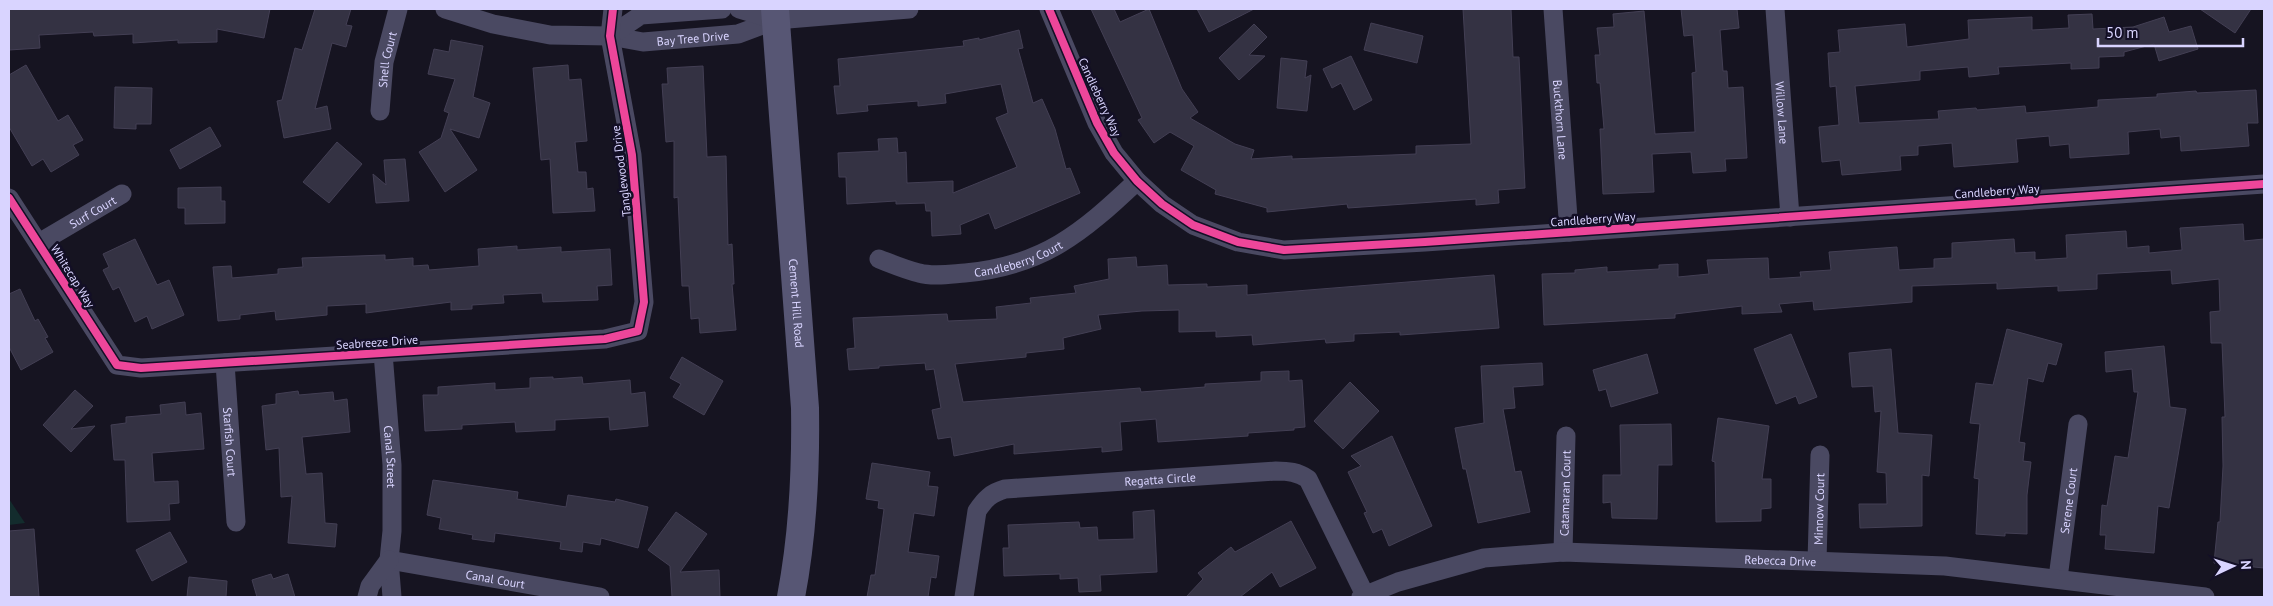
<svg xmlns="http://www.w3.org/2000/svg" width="2273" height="606" viewBox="0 0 2273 606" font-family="'PT Sans',sans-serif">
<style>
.green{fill:#132c2d}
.building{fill:#343243;stroke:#433f54}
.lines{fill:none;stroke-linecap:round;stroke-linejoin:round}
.street{stroke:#4a4962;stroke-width:19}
.secondary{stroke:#575674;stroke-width:28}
.cycleway-casing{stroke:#130f26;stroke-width:11}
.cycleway{stroke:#ed469a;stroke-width:8}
.labels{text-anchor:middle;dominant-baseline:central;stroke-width:5;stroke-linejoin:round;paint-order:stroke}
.street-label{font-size:12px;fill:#d9d4ff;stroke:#130f26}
</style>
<rect width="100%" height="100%" fill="#161421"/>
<path class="green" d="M9,499L25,523L9,525Z"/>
<g class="building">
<path d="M9,9H270L264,38L217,29V42L178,43V40L133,43V34L94,36L93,32L39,35L40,48L9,50Z"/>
<path d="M315,9H351L346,25L352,26L346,47L332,43L315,109L327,106L331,129L284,138L277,101L282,100L295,48L302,50Z"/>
<path d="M1091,9H1114L1120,22L1149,9L1182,89L1198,112L1190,118L1235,144L1254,150L1251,159L1292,156V159L1416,154V146L1471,144L1463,9H1511L1513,57H1519L1525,188L1498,190L1499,203L1476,205V199L1348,208L1347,204L1267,212V208L1215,194L1216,190L1181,170L1194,146L1170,132L1154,143L1138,120L1142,118Z"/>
<path d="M1197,9H1254L1209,32Z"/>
<path d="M1681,9H1737L1739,28L1720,30L1723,71H1727L1728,88L1743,87L1747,158L1725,159L1726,171L1693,173L1691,152L1652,154L1654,192L1603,194L1600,129H1604L1600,83H1597L1595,55H1600L1597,28L1614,27L1613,14L1644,11L1655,134L1695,132L1692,73L1696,72L1693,35L1684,36Z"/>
<path d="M2200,9H2251L2235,33Z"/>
<path d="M2092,14L2093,29L2133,27L2164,17L2169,32L2191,26L2198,49L2159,61L2154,44L2124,52V56L2099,57V68L2071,69V63L1998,67L1999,74L1969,77L1968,67L1920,71V80L1855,86L1859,123L1939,119L1938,111L1976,108L1977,110L2025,106L2026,113L2098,107V100L2157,97V94L2196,91L2197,93L2256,90L2258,123H2247L2249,146L2181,151L2180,136L2161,138L2160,129L2128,132L2129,154L2070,158L2069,144L2050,146L2049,136L2016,139L2018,162L1954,167L1952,143L1918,146V155L1900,156L1901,170L1842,175L1840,160L1822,162L1819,127L1839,125L1836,86L1830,87L1828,53L1840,52L1838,30L1905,24L1907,47L1969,39L1968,20L2032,17V30L2069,28L2068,15Z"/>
<path d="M1371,23L1423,36L1417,63L1364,50Z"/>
<path d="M1254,24L1267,37L1249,55L1265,56L1239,80L1219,58Z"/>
<path d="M1019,30L1023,48L1018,49L1033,103L1042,99L1055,129L1066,169L1070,168L1080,193L995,229L989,213L960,225L961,234L932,236L931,211H926L925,203L896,204V201L847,204L846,177H839L838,153L879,151L878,139L897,138L898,153L906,152L907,183L953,181V193L1017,167L996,118L1008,113L1001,84L945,94L946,103L918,106V101L867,105L868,111L837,114L834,86H840L838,59L964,46L963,41L979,38V40Z"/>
<path d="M451,40L483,46L473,97L490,103L479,138L450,129L477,170L445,192L419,152L441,138L449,113L444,111L455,79L428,74L434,49L449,52Z"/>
<path d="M1351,56L1372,100L1354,110L1341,83L1332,88L1323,69Z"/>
<path d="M1281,58L1307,61L1305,78L1311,75L1307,111L1277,108Z"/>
<path d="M26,65L58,121L68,115L83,140L73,145L79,155L51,172L43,159L32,166L9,127V75Z"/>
<path d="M568,65L569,80L581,79L587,141L575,142L578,172H586L587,189L593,188L595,211L553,213L550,159L541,160L533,68Z"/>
<path d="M703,66L707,157L726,156L728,245L732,244L734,284H732L736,330L700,333L699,318L691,319L689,286H682L678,197L674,198V141L666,142L662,84H668L667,68Z"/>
<path d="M115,87L152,88L151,124H136V129L114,128Z"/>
<path d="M210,127L221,146L180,169L170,150Z"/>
<path d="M337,142L362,164L329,203L303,182Z"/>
<path d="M405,159L409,201L376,203L373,174L386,185L384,160Z"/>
<path d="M221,187V201H225V223L185,224V208H178V188Z"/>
<path d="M2243,224L2244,241L2264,239V568L2214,563L2218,522H2220L2223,466L2222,417H2225L2222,343H2211L2210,312L2220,311L2219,279L2172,284L2171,270L2097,274V289L2058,291V286L1997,289V283L1912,286V302L1814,310L1813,301L1779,304L1782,312L1742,314V306L1675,314V318L1544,325L1542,274L1575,273V270L1607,267V272L1659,269V265L1678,264V277L1709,274L1707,260L1768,258L1769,279L1801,277L1800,272L1831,270L1829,252L1897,247L1899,270L1934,268V259L1952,258V243L2014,239L2015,253L2035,252V260L2067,258L2066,235L2126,231L2127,248L2149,246V253L2182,250L2180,228Z"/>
<path d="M135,239L157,285L169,280L184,315L152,329L147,316L135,322L119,287L113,290L103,270L109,267L103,254Z"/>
<path d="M517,246V250L561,247V252L610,249L612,285L597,286L598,300L543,302L542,293L503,295L504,303L472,305V309L451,310V302L366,313V304L327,306V315L276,320L275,311L240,315V319L218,321L213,267L231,266L232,278L278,274V269L303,267L302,258L385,255V260L413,258V266L428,265L429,270L479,266L478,249Z"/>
<path d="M1136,257L1137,267L1167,265L1168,285L1207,284V287L1247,285V295L1494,275L1499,328L1400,335V332L1354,334V341L1326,343L1325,339L1253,345L1252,335L1216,337V331L1179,332V310L1142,311L1098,315L1101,329L1063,338L1064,349L1026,353V357L955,364L963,402L1140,388L1141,392L1205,387V384L1261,381V372L1289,371V381L1302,380L1305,427L1294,428V430L1248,433V436L1158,442L1156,419L1120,422L1122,450L1102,452V447L1014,454V444L954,456L951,437L938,439L932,410L941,408L934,369L926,370L925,363L879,366V368L849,370L847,349L855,348L853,318L947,314L948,321L997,319L996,307L1031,303L1030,298L1076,293L1074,286L1109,279L1108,259Z"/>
<path d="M20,289L35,321L38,319L48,337L45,338L53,352L21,370L9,347V294Z"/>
<path d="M2007,329L2062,344L2056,365L2048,363L2043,382L2028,378L2019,442L2025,443L2023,461L2031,462L2027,495V534L2005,533V536L1976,534L1979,479L1974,478L1980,424L1970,423L1976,383L1993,385Z"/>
<path d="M1791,334L1817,397L1799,404L1796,396L1776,404L1754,349Z"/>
<path d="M2164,346L2170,407L2186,409L2169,508L2158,506L2154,553L2105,549L2106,535H2100L2102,505L2107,506L2115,456L2128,458L2138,392H2134L2132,369L2106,372L2105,352Z"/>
<path d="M1891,349L1898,433L1932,435L1929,476L1922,475V526L1860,528L1859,504H1887L1886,473L1877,472L1881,411L1875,412L1873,386L1852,387L1849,353Z"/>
<path d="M1647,354L1658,393L1611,407L1606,389L1599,391L1593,370Z"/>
<path d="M682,357L723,381L704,415L673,397L681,384L670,378Z"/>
<path d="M1542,363L1543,385L1513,387L1515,408L1503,409L1515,472L1521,471L1530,512L1478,523L1466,469H1463L1455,428L1484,423L1481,366Z"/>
<path d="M553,377V379L582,377L583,384L630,380L631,394L645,392L648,426L610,430L609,417L555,420V430L516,432L515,422L462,425V429L425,431L423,395H438V387L495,383V390L530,388V378Z"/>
<path d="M1350,382L1379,411L1343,449L1314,421Z"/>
<path d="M75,390L93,406L71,429L95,426L71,452L43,425Z"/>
<path d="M298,391L299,395L333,392L334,401L347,399L350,432L302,437L306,474L322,473L325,523L337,524L335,547L288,543L292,496L281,497L279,448L266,450L262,406L276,404V394Z"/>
<path d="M185,402L186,415L201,413L204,449L152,453L154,482L178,481L179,503L169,504L170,520L127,522L125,460H114L111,425L126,423V417L161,414L160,405Z"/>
<path d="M1718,418L1769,426L1762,479H1771V508L1761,509V521L1716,522L1715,462L1712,461Z"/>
<path d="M1671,424L1672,465H1658L1657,519L1612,518L1611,502L1603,503V475H1621L1620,425Z"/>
<path d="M1392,436L1432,526L1389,546L1382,529L1373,533L1364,513L1367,512L1348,472L1361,466L1351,456Z"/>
<path d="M872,463L930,472L928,486L938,487L934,516L914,513L908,552L939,556L936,578L931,577L928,597H867L871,575H875L884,509L878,508L879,501L866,499Z"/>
<path d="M433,480L518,492L517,499L566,507L568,495L615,502L616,499L648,507L638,548L601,538L600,545L583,542L582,552L560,549L561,542L495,533L494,542L472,539L473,535L439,529L441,518L427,515Z"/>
<path d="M1154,510L1157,572L1100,575L1101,591L1079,592L1078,578L1060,579V574L1004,576L1003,548H1009L1008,525L1079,522L1080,528L1097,527L1098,540L1134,539L1133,512Z"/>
<path d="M676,512L707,534L680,572L719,570L720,597H672L670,566L648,550Z"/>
<path d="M1291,521L1316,568L1280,587L1272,572L1240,597H1186L1203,579L1198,573L1231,547L1235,552Z"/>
<path d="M34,529L39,597H9V531Z"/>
<path d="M170,532L187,562L152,581L136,550Z"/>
<path d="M271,574L273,579L288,574L295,597H257L252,580Z"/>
<path d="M189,577L227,581L226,597H187Z"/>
</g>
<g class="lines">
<g class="street">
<path id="s1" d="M445,9L493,24L550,35L610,36L643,42L738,34L776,20L909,9"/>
<path d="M739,9L776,20"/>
<path d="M1049,9L1097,123L1114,153L1137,181L1162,204L1193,225L1238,242L1284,250L1425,242L2264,184"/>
<path id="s2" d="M1553,9L1569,232"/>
<path id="s3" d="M1775,9L1790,217"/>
<path d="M610,36L641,15L722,9"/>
<path id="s4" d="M380,111L384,62L398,9"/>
<path d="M9,198L117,365L141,368L605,339L638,331L644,302L632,155L610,36L613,9"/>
<path id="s5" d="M39,243L122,194"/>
<path id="s6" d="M879,259C892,264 906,270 919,273C933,277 951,274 965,273C1043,266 1082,233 1137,181"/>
<path id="s7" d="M383,353L392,465V531L389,560L392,597"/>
<path id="s8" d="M225,363L236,522"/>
<path id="s9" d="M1563,552L1566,436"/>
<path id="s10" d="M389,560L600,597"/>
<path id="s11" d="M1817,561L1820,455"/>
<path id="s12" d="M2058,578L2078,424"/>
<path d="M367,597L370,586L389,560"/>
<path id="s13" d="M964,597L977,511C985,499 991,493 1005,489L1276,471C1288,471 1298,472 1308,479L1365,595"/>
<path id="s14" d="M1361,597L1398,582L1484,558L1563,552L1945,566L2205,597"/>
</g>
<path class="secondary" id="s15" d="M775,9L805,408C806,472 803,534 791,597"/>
<defs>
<g id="cycleway">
<path d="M1049,9L1097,123L1114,153L1137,181L1162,204L1193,225L1238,242L1284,250L1425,242L2264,184"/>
<path d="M9,198L117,365L141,368L605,339L638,331L644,302L632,155L610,36L613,9"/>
</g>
</defs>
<use href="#cycleway" class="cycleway-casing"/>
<use href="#cycleway" class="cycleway"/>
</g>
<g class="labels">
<g class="street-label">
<text stroke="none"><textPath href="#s1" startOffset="252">Bay Tree Drive</textPath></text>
<text stroke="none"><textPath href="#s4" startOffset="52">Shell Court</textPath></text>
<text transform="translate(1100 97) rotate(65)">Candleberry Way</text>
<text stroke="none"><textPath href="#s3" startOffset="104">Willow Lane</textPath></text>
<text stroke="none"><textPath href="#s2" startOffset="111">Buckthorn Lane</textPath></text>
<text transform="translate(621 171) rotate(-97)">Tanglewood Drive</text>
<text transform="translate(1997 191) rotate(-4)">Candleberry Way</text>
<text stroke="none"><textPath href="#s5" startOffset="62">Surf Court</textPath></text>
<text transform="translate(1593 219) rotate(-4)">Candleberry Way</text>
<text stroke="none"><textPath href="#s6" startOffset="144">Candleberry Court</textPath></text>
<text transform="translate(73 276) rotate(58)">Whitecap Way</text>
<text stroke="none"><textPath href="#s15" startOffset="295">Cement Hill Road</textPath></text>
<text transform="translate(377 342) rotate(-4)">Seabreeze Drive</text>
<text stroke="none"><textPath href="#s8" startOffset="79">Starfish Court</textPath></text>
<text stroke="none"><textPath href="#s7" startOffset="104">Canal Street</textPath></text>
<text stroke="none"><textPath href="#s13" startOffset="279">Regatta Circle</textPath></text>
<text stroke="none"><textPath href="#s9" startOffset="59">Catamaran Court</textPath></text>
<text stroke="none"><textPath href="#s12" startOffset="78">Serene Court</textPath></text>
<text stroke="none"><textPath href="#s11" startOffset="52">Minnow Court</textPath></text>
<text stroke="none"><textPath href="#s14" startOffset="426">Rebecca Drive</textPath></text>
<text stroke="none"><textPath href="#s10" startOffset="108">Canal Court</textPath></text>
</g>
</g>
<rect width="2273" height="606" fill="none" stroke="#d9d4ff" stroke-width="20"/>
<g transform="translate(2233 566) rotate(86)" stroke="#130f26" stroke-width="4" paint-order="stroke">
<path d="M0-4L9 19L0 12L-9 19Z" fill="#d9d4ff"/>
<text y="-8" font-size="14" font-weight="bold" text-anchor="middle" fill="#d9d4ff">N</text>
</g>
<path d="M2098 38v8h145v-8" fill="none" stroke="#d9d4ff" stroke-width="2.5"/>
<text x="2106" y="38" font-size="15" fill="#d9d4ff" stroke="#130f26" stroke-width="4" paint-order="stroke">50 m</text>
</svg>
